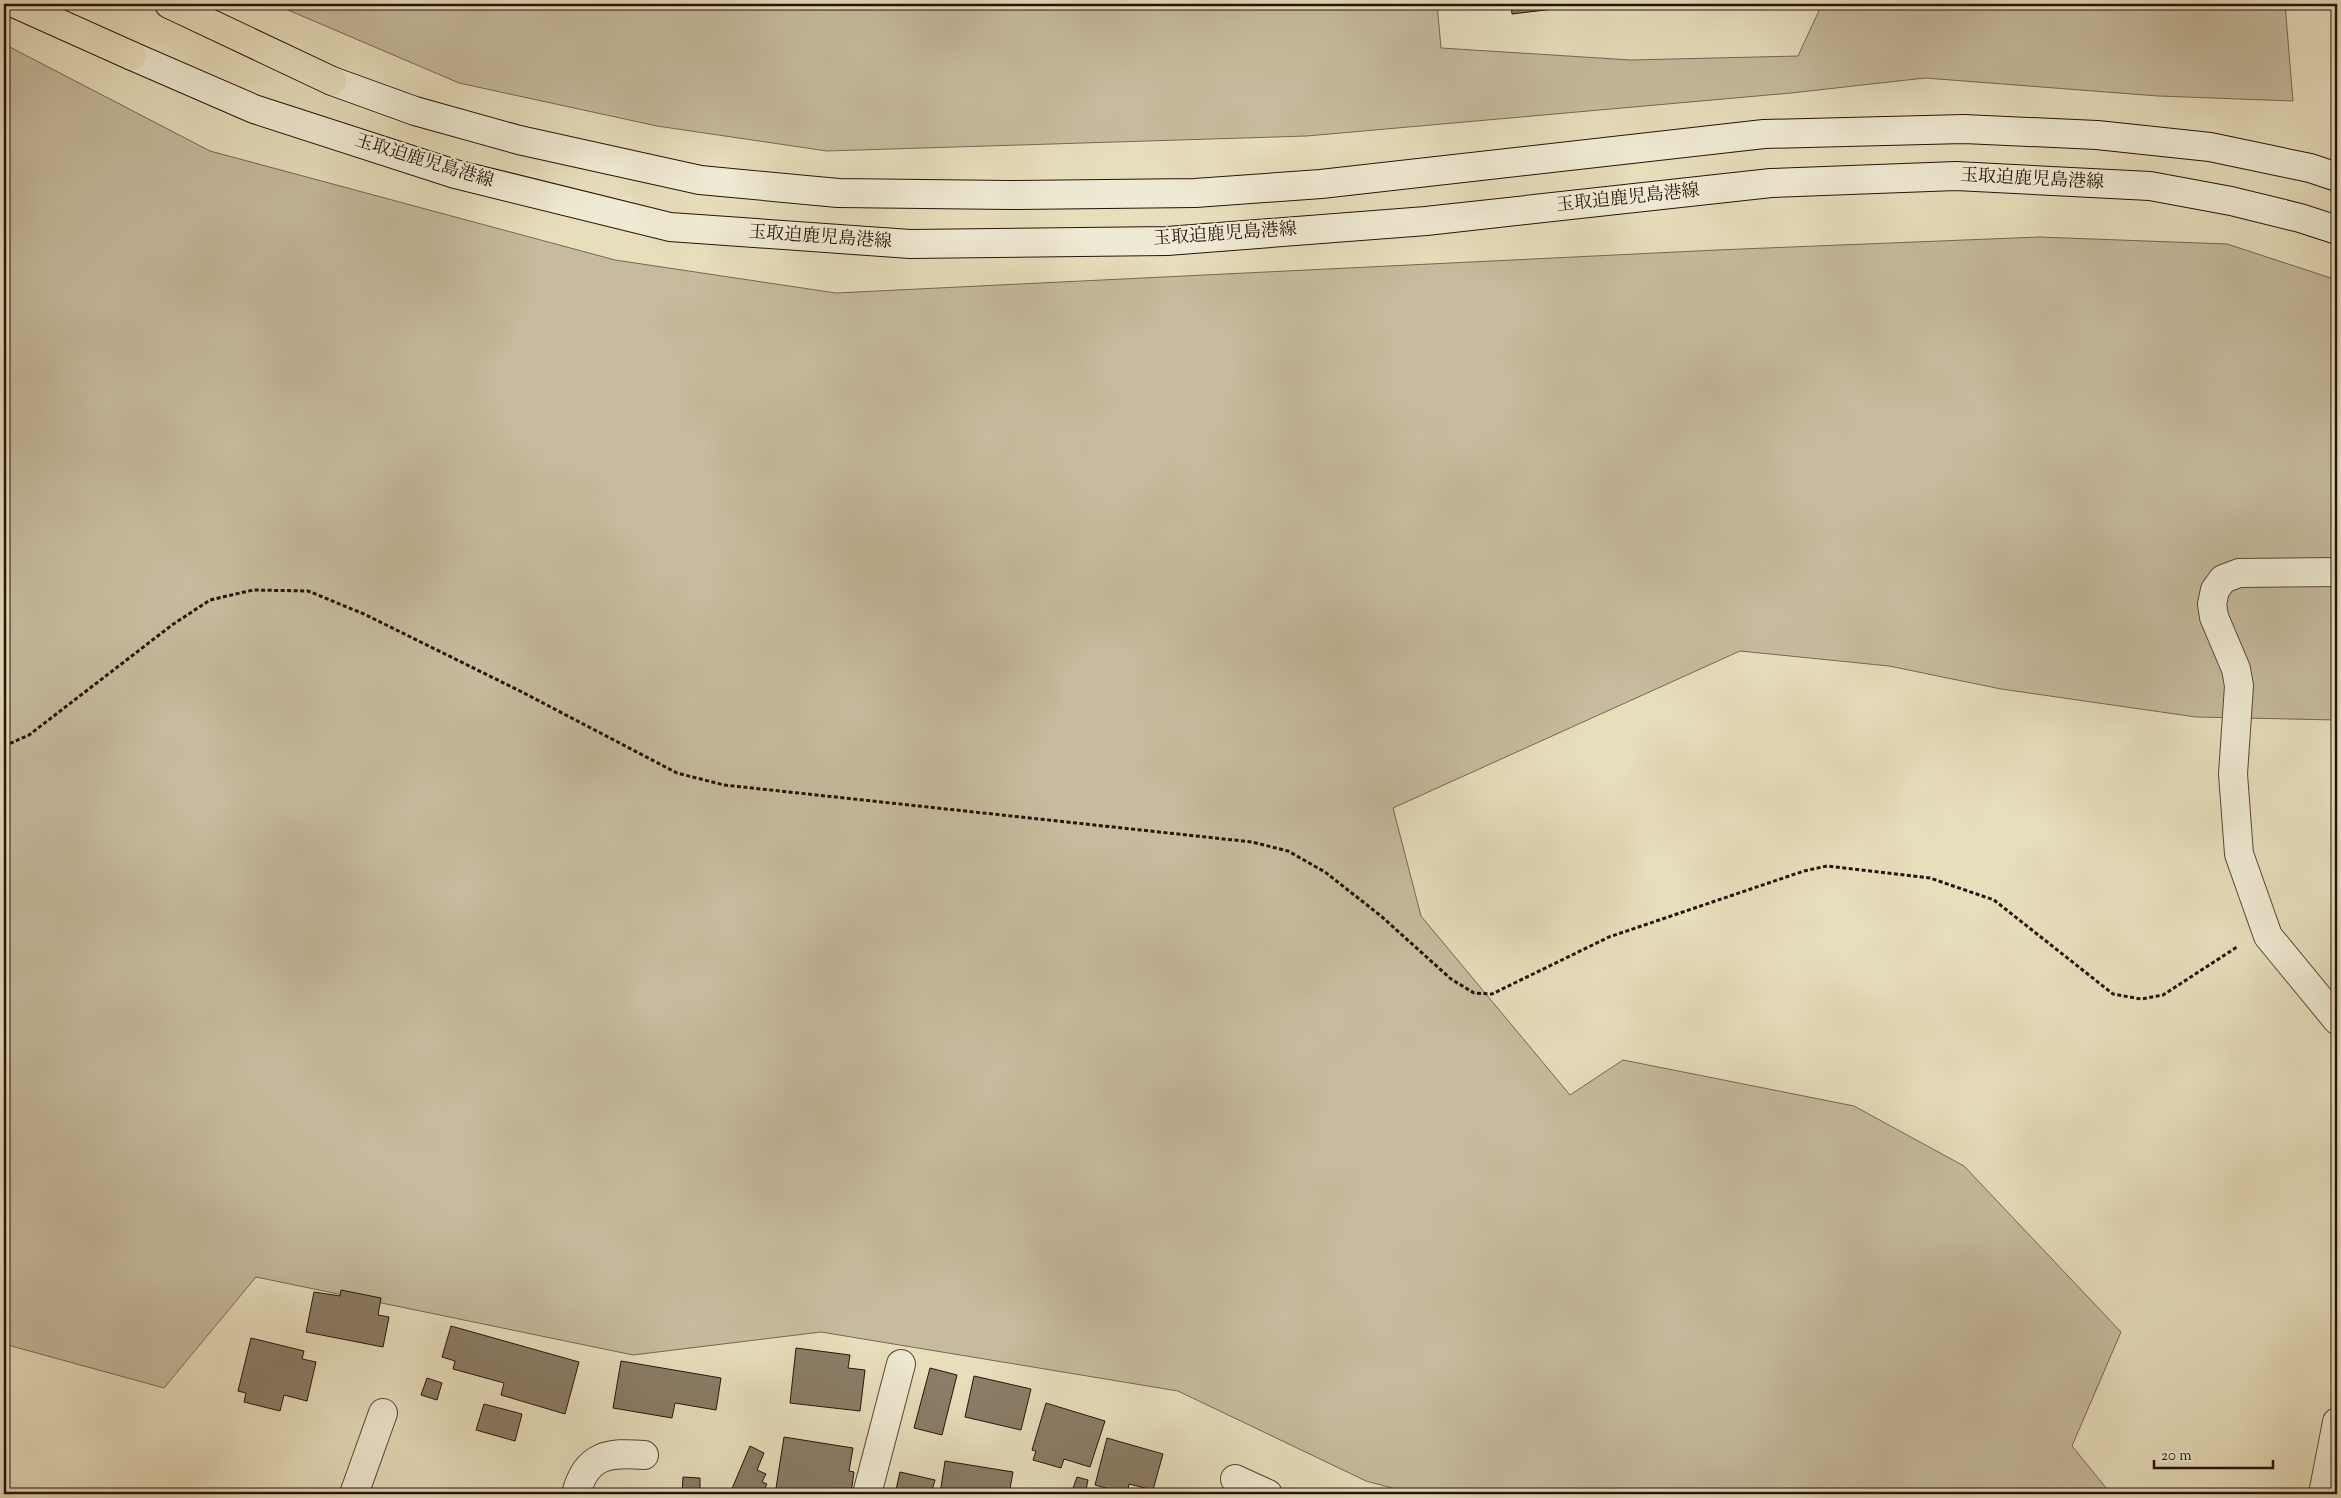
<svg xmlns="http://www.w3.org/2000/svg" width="2341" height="1498" viewBox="0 0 2341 1498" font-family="'Sorts Mill Goudy','Noto Serif JP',serif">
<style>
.green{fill:#c6bb9e;stroke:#766754}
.building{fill:#8b7d67;stroke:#27130a}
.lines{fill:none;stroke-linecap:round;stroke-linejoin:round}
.street-casing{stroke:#574636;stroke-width:30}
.secondary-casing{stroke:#27130a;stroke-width:30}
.primary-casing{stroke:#27130a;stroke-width:30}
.path{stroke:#27130a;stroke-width:3;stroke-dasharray:4 2.5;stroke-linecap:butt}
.street{stroke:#efead3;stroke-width:28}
.secondary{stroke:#efead3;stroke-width:28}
.primary{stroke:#e7debc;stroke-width:28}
.labels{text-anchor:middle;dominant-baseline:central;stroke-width:4;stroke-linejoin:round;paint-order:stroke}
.street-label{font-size:18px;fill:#27130a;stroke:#efead3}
</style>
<rect width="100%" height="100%" fill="#e7debc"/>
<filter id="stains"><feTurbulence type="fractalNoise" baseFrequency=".004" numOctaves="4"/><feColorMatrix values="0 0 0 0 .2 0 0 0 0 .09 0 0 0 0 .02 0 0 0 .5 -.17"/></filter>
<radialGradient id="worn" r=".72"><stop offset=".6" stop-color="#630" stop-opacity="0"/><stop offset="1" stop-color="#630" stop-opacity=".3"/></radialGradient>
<g class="green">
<path d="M274,4H1437L1441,48L1631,60L1798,56L1822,4H2285L2293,101L2158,96L1925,78L1791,93L1307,136L827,151L657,126L459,83Z"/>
<path d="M4,44L210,151L615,260L836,293L1717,250L2039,237L2227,244L2337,280V720L2196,717L2001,689L1889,666L1740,651L1393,808L1421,916L1570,1095L1623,1060L1854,1106L1964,1166L2121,1332L2072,1446L2111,1494H1415L1366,1481L1178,1391L821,1332L633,1355L256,1277L164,1388L4,1344Z"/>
</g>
<g class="building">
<path d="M1511,4H1595L1512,14Z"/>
<path d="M341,1290L381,1298L378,1315L389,1317L383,1347L306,1332L314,1292L340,1296Z"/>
<path d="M451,1326L579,1362L565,1414L501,1395L504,1383L453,1369L455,1361L442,1357Z"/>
<path d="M251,1338L304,1351L302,1359L316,1362L307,1401L284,1395L280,1411L244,1402L246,1393L238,1391Z"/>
<path d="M796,1348L850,1355L848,1368L865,1370L860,1411L790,1403Z"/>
<path d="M621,1361L721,1378L716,1410L675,1403L672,1418L613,1408Z"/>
<path d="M930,1368L957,1375L942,1435L914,1428Z"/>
<path d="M974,1376L1031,1389L1021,1430L965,1417Z"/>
<path d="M427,1378L442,1383L437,1400L421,1395Z"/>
<path d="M1046,1403L1105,1421L1090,1467L1064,1459L1061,1468L1033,1460L1036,1451L1032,1450Z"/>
<path d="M484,1404L522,1414L515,1441L476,1430Z"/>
<path d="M784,1437L853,1448L849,1471L854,1472L851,1494H812L776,1488Z"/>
<path d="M1107,1438L1163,1454L1153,1490L1129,1484L1127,1494L1095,1485Z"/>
<path d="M750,1446L764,1453L757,1470L766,1474L762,1482L767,1484L762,1494H736L731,1491Z"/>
<path d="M945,1461L1013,1472L1009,1494H940Z"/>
<path d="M900,1472L935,1480L931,1494H895Z"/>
<path d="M683,1477L700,1478V1494H682Z"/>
<path d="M1077,1477L1088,1480L1085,1494H1071Z"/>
</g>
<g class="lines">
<defs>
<g id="street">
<path d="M2337,572L2239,573L2223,579L2215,590L2212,604L2214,617L2236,669L2239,686L2233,774L2239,854L2268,936L2337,1020"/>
<path d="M1235,1479L1268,1494"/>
<path d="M354,1494L383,1413"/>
<path d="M576,1494C586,1455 608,1452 644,1455"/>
<path d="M867,1494L901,1364"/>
<path d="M2323,1494L2337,1422"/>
</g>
<g id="secondary">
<path d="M132,56L254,109L455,174L670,227L910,244L1167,241L1426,221L1771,183L1956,176L2150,186L2231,201L2300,218L2337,230"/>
<path d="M332,81L415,111L519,140L700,180L838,193L1010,195L1195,193L1321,184L1764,134L1964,129L2097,135L2210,147L2310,168L2337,177"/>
</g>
<g id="primary">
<path d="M16,4L132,56"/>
<path d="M169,4L332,81"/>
</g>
</defs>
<use href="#street" class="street-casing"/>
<use href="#secondary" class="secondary-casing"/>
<use href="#primary" class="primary-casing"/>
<path class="path" d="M4,746L29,735L172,625L210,600L253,590L308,591L364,614L520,691L677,773L724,785L1252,842L1288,851L1325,872L1381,916L1451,979L1474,993L1492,994L1609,937L1804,871L1827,866L1930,878L1994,900L2113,994L2141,999L2163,995L2237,947"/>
<use href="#street" class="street"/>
<use href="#secondary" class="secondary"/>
<use href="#primary" class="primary"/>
</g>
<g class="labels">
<g class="street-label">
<text transform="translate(424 162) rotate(17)">玉取迫鹿児島港線</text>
<text transform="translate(2032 180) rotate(3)">玉取迫鹿児島港線</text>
<text transform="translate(1628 199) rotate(-6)">玉取迫鹿児島港線</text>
<text transform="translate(1225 235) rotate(-4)">玉取迫鹿児島港線</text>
<text transform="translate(820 238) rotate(4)">玉取迫鹿児島港線</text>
</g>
</g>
<rect width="2341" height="1498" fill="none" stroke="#e7debc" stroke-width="20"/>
<rect x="5" y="5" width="2331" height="1488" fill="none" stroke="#27130a" stroke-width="2.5"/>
<rect x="10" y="10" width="2321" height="1478" fill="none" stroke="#27130a"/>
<path d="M2154 1460v8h119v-8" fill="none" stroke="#27130a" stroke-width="2.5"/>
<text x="2161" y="1460" font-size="15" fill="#27130a" stroke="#efead3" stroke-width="4" paint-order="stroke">20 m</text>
<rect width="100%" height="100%" filter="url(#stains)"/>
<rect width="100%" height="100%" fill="url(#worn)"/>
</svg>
